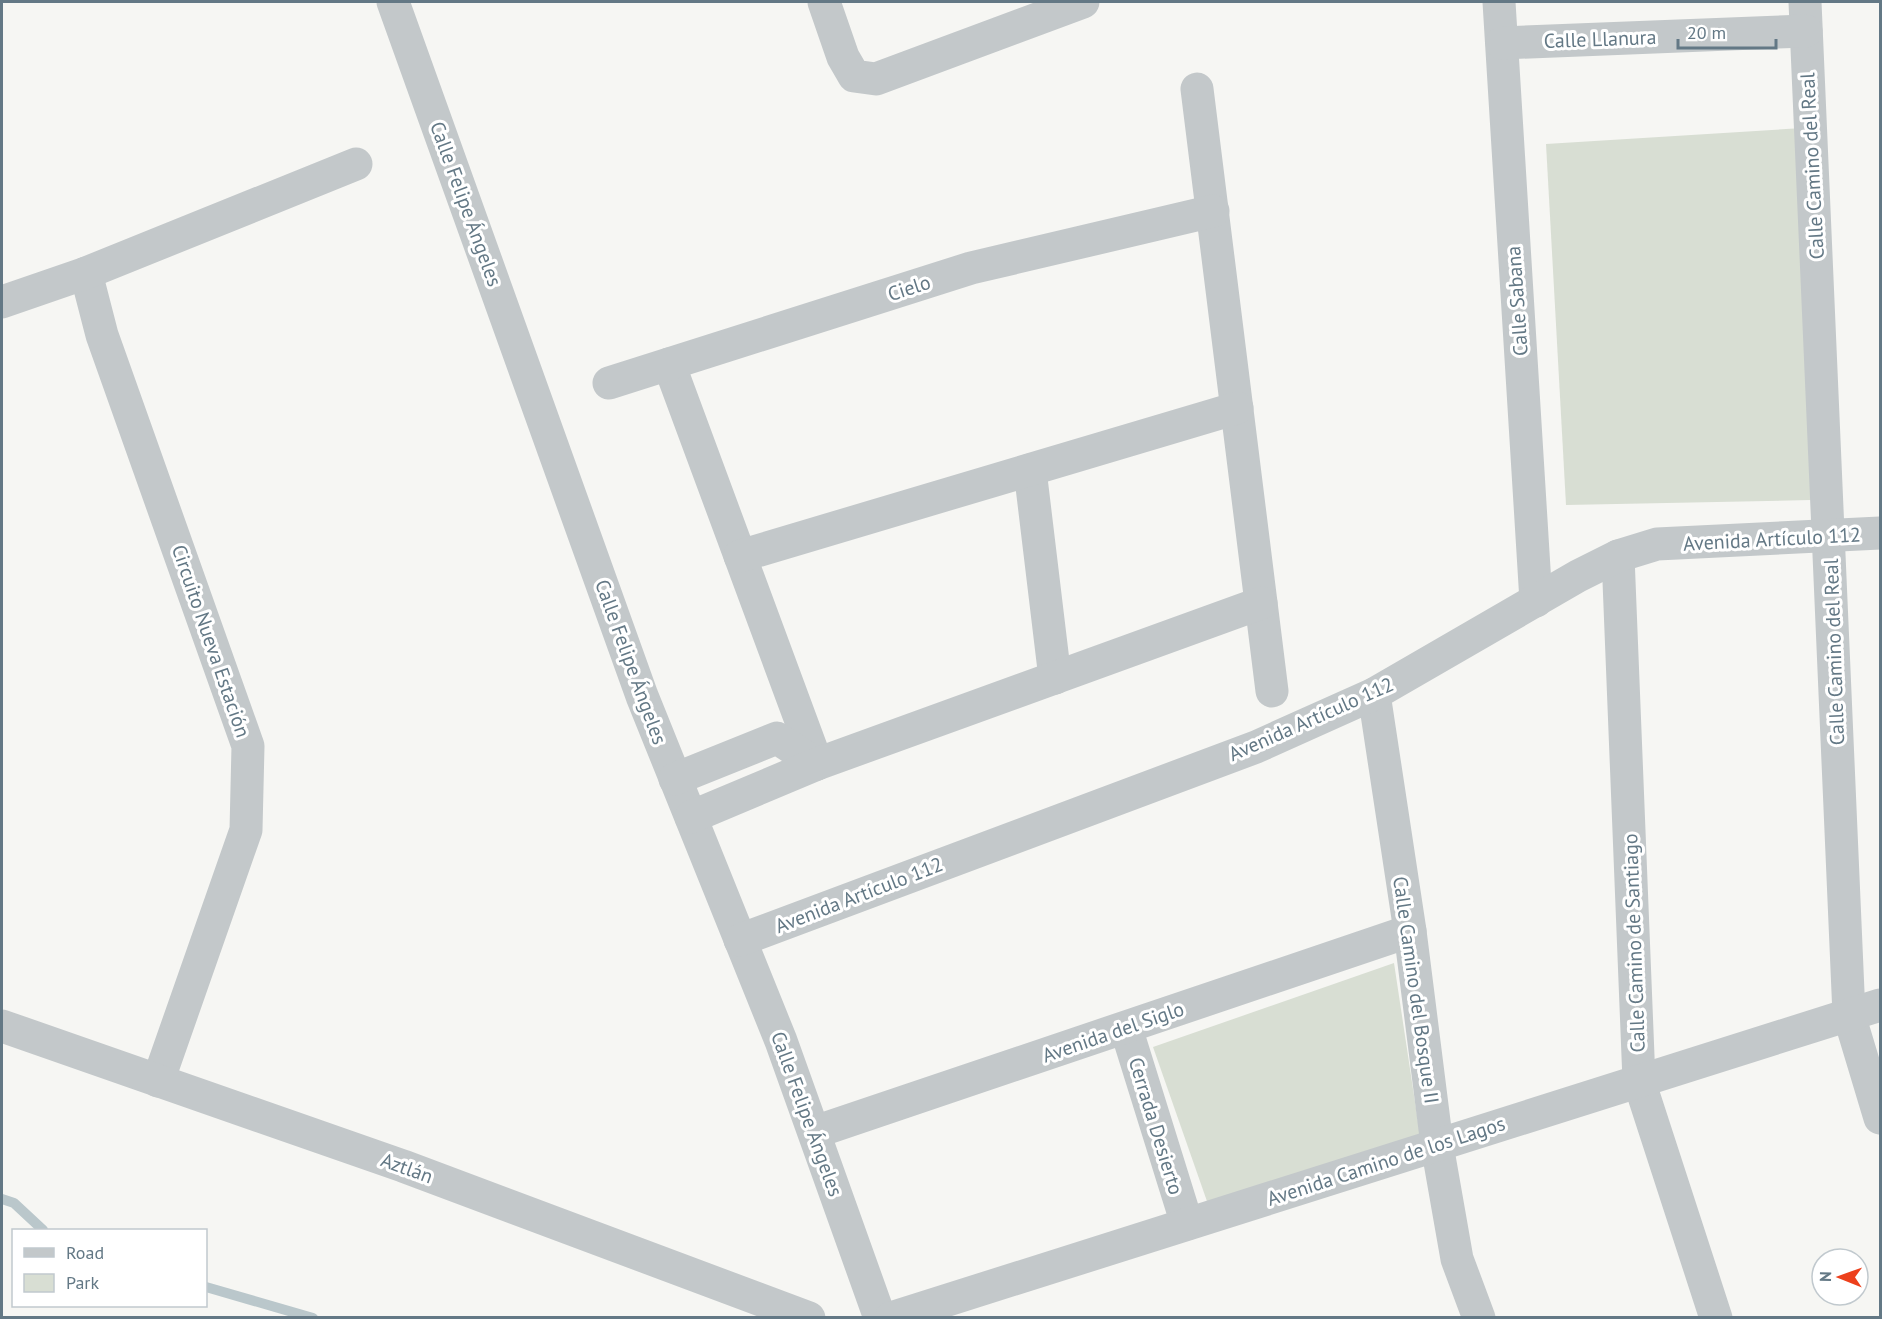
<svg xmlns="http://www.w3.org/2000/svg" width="1882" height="1319" viewBox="0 0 1882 1319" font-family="'PT Sans',sans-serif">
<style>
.green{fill:#d8ded3}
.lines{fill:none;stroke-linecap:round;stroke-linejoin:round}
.stream{stroke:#bac7cb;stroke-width:10}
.minor{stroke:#c3c8ca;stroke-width:33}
.labels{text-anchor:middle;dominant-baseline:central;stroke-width:6;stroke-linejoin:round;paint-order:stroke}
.street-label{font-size:20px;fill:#637885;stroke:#fff}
</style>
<rect width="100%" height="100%" fill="#f6f6f3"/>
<g class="green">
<path d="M1802,128L1811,500L1566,505L1546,144Z"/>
<path d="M1394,963L1420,1135L1209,1207L1153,1047Z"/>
</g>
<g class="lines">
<g class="stream">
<path d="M2,1199L14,1203L43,1230"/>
<path d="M206,1287L313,1318"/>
</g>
<g class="minor">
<path d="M393,2L642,696L781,1041L880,1318"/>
<path d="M824,2L843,57L854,76L876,79L1083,2"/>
<path d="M1499,2L1536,601"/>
<path d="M1805,2L1849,1015L1880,1118"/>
<path d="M1502,43L1806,31"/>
<path d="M1197,89L1272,691"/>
<path d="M86,273L102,335L248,746L246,830L158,1081"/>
<path d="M2,302L86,273L356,164"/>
<path d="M669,364L817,764"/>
<path d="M609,383L971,268L1213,211"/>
<path d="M1030,470L1055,678"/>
<path d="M740,556L1237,408"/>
<path d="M1618,556L1639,1081L1716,1318"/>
<path d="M1374,694L1410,931L1437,1145L1457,1259L1479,1318"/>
<path d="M675,779L777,738L817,764"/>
<path d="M691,817L817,764L1261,603"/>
<path d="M740,940L1256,747L1374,694L1578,576L1618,556L1657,544L1880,533"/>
<path d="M2,1026L403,1166L809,1318"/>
<path d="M1126,1028L1187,1224"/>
<path d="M815,1132L1410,931"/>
<path d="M891,1318L1880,1005"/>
</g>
</g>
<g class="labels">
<g class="street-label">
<text transform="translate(1600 39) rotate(-2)">Calle Llanura</text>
<text transform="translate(1812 166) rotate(-93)">Calle Camino del Real</text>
<text transform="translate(466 204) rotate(70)">Calle Felipe Ángeles</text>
<text transform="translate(909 288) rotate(-18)">Cielo</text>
<text transform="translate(1517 301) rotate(-94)">Calle Sabana</text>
<text transform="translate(1772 539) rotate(-3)">Avenida Artículo 112</text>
<text transform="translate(211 641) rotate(71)">Circuito Nueva Estación</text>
<text transform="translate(1834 652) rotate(-92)">Calle Camino del Real</text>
<text transform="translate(631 662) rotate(70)">Calle Felipe Ángeles</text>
<text transform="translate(1311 719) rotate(-24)">Avenida Artículo 112</text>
<text transform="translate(859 895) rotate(-21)">Avenida Artículo 112</text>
<text transform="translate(1634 943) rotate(-92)">Calle Camino de Santiago</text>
<text transform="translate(1416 990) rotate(82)">Calle Camino del Bosque II</text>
<text transform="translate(1113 1032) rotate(-19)">Avenida del Siglo</text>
<text transform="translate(807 1114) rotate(70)">Calle Felipe Ángeles</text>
<text transform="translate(1156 1126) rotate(73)">Cerrada Desierto</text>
<text transform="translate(1386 1161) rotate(-18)">Avenida Camino de los Lagos</text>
<text transform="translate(407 1168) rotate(20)">Aztlán</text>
</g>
</g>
<rect width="1882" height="1319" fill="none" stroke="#637885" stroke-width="6"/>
<rect x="12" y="1229" width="195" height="78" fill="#ffffff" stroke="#c1c9ce" stroke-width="1.5"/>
<rect x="24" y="1248" width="30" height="9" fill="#c3c8ca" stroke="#c1c9ce" stroke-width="1.5"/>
<text x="66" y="1259" font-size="18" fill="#637885">Road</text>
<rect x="24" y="1274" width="30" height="18" fill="#d8ded3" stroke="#c1c9ce" stroke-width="1.5"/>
<text x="66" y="1289" font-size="18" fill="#637885">Park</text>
<g transform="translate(1840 1277) rotate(271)"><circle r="28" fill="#ffffff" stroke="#c1c9ce" stroke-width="1.5"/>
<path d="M0-4.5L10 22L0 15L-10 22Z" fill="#ed401c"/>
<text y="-9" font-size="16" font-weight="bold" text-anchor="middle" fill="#637885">N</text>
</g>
<path d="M1678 39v9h98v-9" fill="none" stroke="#637885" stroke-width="3"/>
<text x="1687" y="39" font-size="18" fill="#637885" stroke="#ffffff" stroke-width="4.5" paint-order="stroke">20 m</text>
</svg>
